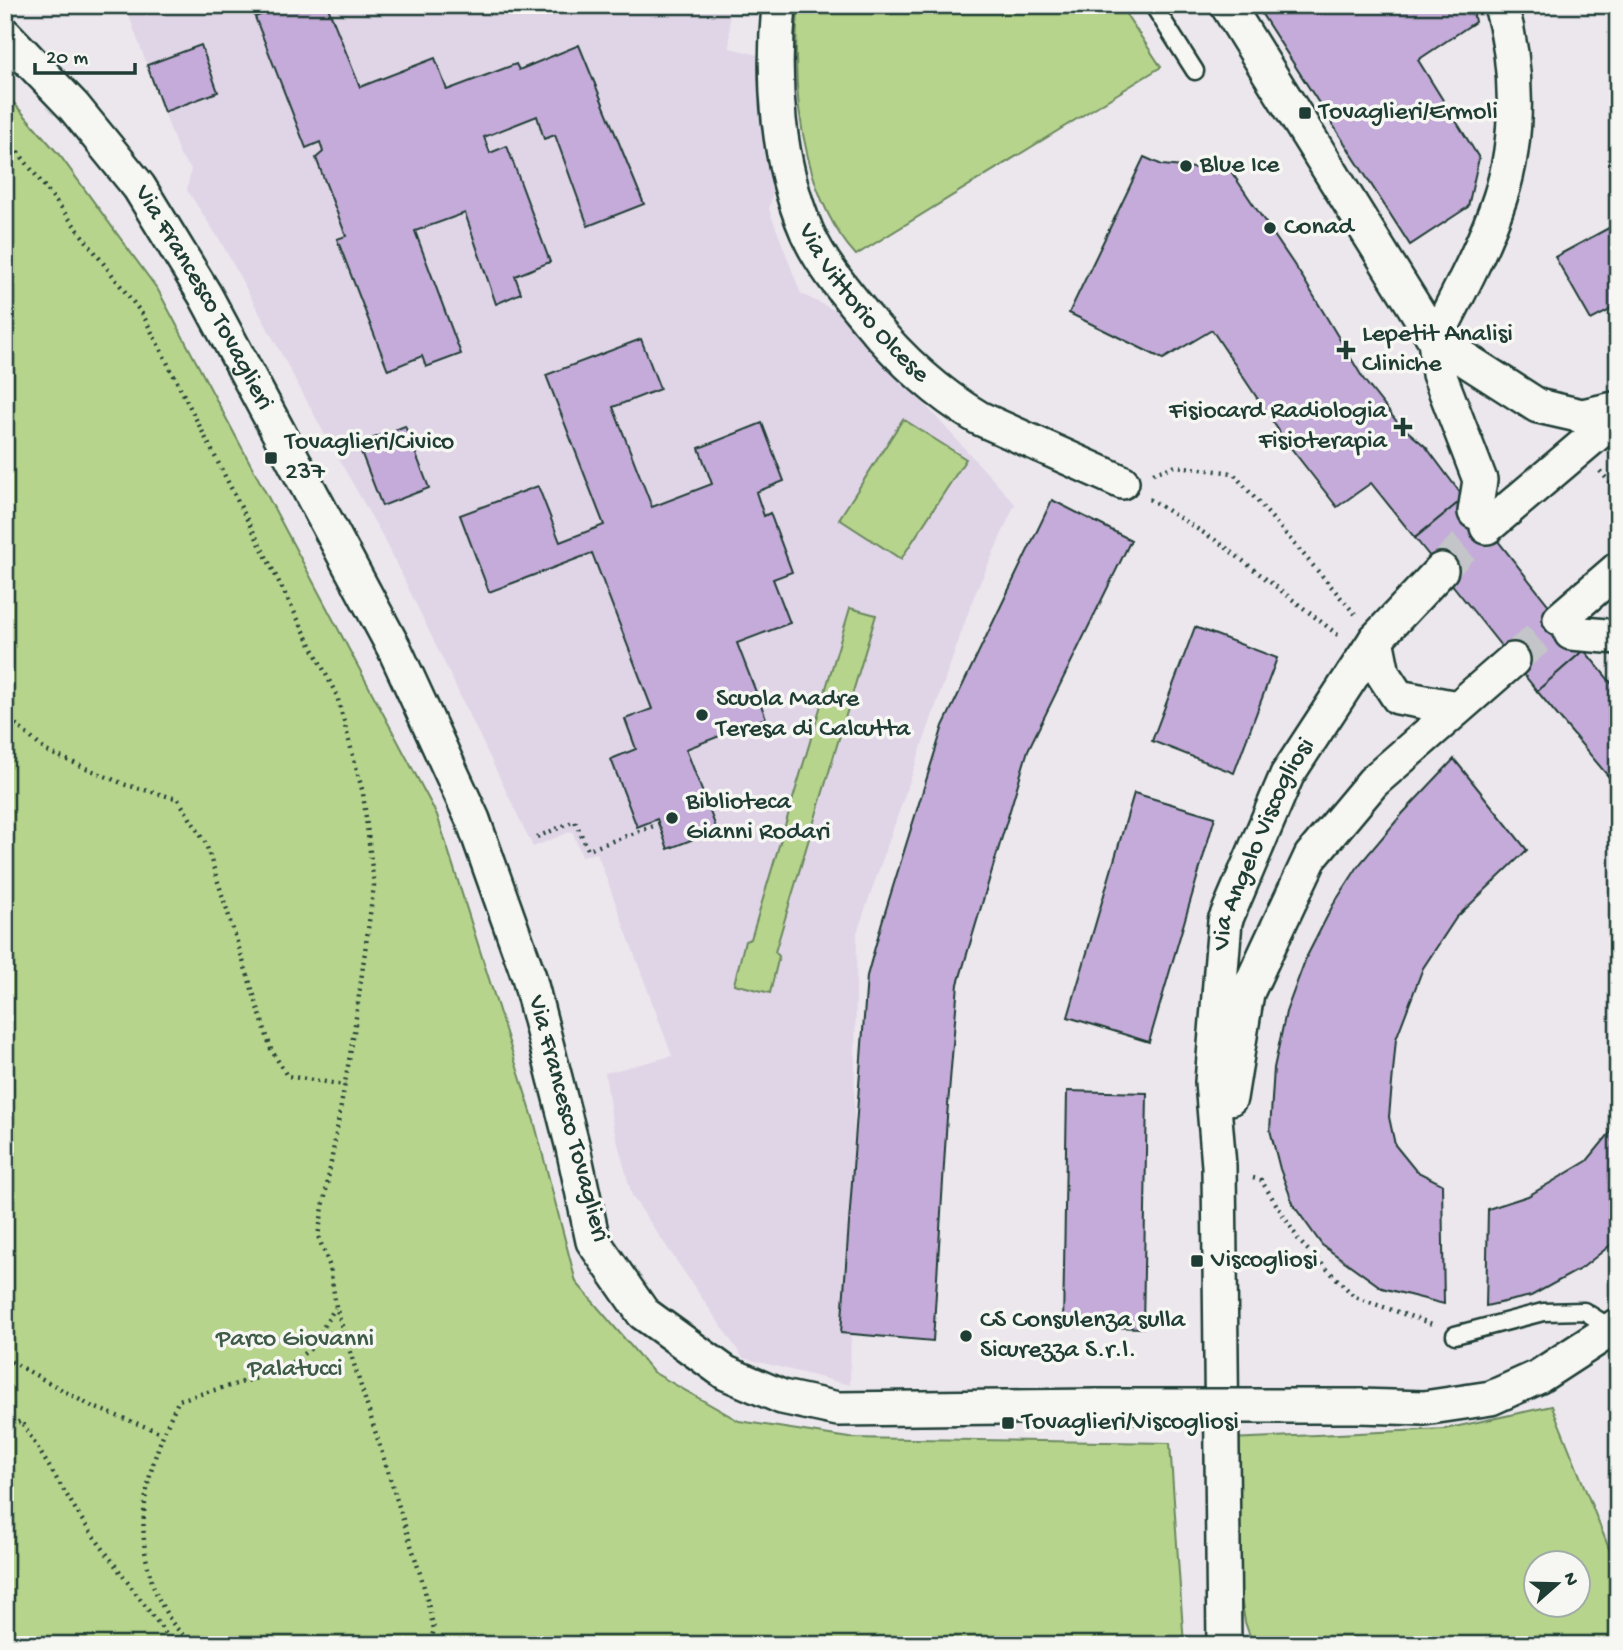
<svg xmlns="http://www.w3.org/2000/svg" width="1623" height="1650" viewBox="0 0 1623 1650" font-family="'Gochi Hand',sans-serif">
<style>
.built{fill:#e0d5e7}
.green{fill:#b7d48d;stroke:#6b8860;stroke-width:2;fill-rule:evenodd}
.building{fill:#c5abd9;stroke:#1f3d34;stroke-width:2}
.lines{fill:none;stroke-linecap:round;stroke-linejoin:round}
.street-tunnel{stroke:#c3c5c8;stroke-width:33;stroke-dasharray:33 17;stroke-linecap:butt}
.lane-casing{stroke:#1f3d34;stroke-width:21}
.street-casing{stroke:#1f3d34;stroke-width:38}
.path{stroke:#1f3d34;stroke-width:4.5;stroke-dasharray:2 5;stroke-linecap:butt}
.lane{stroke:#f6f6f2;stroke-width:16}
.street{stroke:#f6f6f2;stroke-width:33}
.street-bridge-casing{stroke:#1f3d34;stroke-width:38;stroke-linecap:butt}
.street-bridge{stroke:#f6f6f2;stroke-width:33}
.poi-dot{fill:#1f3d34;stroke:#f6f6f2;stroke-width:2.5}
.labels{text-anchor:middle;dominant-baseline:central;stroke-width:7;stroke-linejoin:round;paint-order:stroke}
.poi-label{font-size:26px;fill:#1f3d34;stroke:#f6f6f2;text-anchor:start}
.street-label{font-size:26px;fill:#1f3d34;stroke:#f6f6f2}
.park-label{font-size:26px;fill:#3d5b46;stroke:#f6f6f2}
</style>
<rect width="100%" height="100%" fill="#ece7ed"/>
<filter id="ink" filterUnits="userSpaceOnUse"><feTurbulence type="fractalNoise" baseFrequency=".0143" numOctaves="2"/><feDisplacementMap in="SourceGraphic" scale="14" xChannelSelector="R" yChannelSelector="G"/><feConvolveMatrix kernelMatrix="1 2 1 2 8 2 1 2 1" color-interpolation-filters="sRGB"/></filter>
<g filter="url(#ink)">
<path class="built" d="M125,5H729L730,48L762,56L778,170L769,209L801,294L843,314L1015,504L973,599L857,933L850,1385L743,1358L632,1196L612,1121L605,1073L672,1056L597,853L582,856L572,831L533,847L388,546L324,433L221,242L187,190L191,169L180,156Z"/>
<g class="green">
<path d="M800,5H1120L1161,67L856,255C809,204 795,115 796,48C797,33 796,19 800,5Z"/>
<path d="M5,93L61,157L158,290L437,815L534,1121L576,1282L653,1372L739,1421L849,1438L1170,1443L1184,1645H5Z"/>
<path d="M903,419L966,459L901,559L839,519Z"/>
<path d="M850,608L876,615L775,952L779,956L770,993L734,984L745,941L751,939Z"/>
<path d="M1552,1406L1618,1571V1645H1253L1245,1622L1231,1537L1230,1439L1445,1429ZM1536,1562H1578V1604H1536Z"/>
</g>
<g class="building">
<path d="M327,5L360,87L435,58L447,90L516,64L519,70L579,45L644,204L588,226L555,135L544,139L537,116L484,137L490,153L507,146L550,262L515,276L521,293L496,304L465,213L415,231L461,354L426,367L422,356L388,370L337,239L346,236L316,158L323,152L320,142L306,148L255,17L285,5Z"/>
<path d="M1256,5H1472L1475,22L1418,60L1479,158L1468,207L1410,245Z"/>
<path d="M201,45L218,92L164,112L147,65Z"/>
<path d="M1144,157L1162,165L1205,169L1224,161L1303,278L1364,380L1398,423L1426,447L1464,498L1415,538L1371,483L1337,507L1287,443L1212,330L1163,359L1069,313Z"/>
<path d="M1618,223V306L1591,320L1555,257Z"/>
<path d="M641,339L660,389L613,407L652,507L712,484L699,448L762,423L784,481L756,492L764,516L770,513L792,572L773,579L790,623L737,643L766,718L686,749L717,830L668,849L657,819L637,827L611,759L636,749L625,719L652,709L592,553L489,592L460,515L538,486L560,542L604,525L546,375Z"/>
<path d="M405,426L429,488L382,506L358,444Z"/>
<path d="M1464,498L1584,650L1537,691L1415,538Z"/>
<path d="M1052,500L1131,540L1028,750L958,984L947,1117L933,1341L841,1333L867,976L882,922L943,726Z"/>
<path d="M1195,627L1277,658L1234,773L1152,741Z"/>
<path d="M1584,650L1618,691V788L1537,691Z"/>
<path d="M1454,759L1527,850L1456,918L1423,968L1396,1039L1389,1117L1395,1145L1416,1171L1442,1184L1444,1304L1382,1288L1322,1245L1294,1206L1280,1169L1270,1130L1274,1068L1286,1012L1306,958L1333,905L1359,865L1403,813Z"/>
<path d="M1134,793L1215,817L1149,1042L1068,1017Z"/>
<path d="M1067,1091L1147,1093L1143,1328L1063,1326Z"/>
<path d="M1618,1123V1239L1582,1268L1531,1296L1486,1306L1488,1209L1528,1196L1587,1161Z"/>
</g>
<g class="lines">
<g class="street-tunnel">
<path d="M1441,570L1460,550L1487,527"/>
<path d="M1513,660L1560,619"/>
</g>
<defs>
<g id="lane">
<path d="M1153,5L1195,71"/>
<path d="M1455,1335L1543,1312L1584,1311L1614,1330"/>
</g>
<g id="street">
<path id="s1" d="M779,5C772,79 777,163 807,232C821,264 845,292 868,320C900,359 935,392 979,418L1122,482"/>
<path d="M1227,5L1435,340L1538,406L1582,416L1618,408"/>
<path id="s2" d="M5,35L74,107L139,187L205,295L395,650L473,820L529,977L573,1148L593,1241L643,1313L726,1373L782,1397L838,1409L1098,1406"/>
<path d="M1435,340C1458,294 1484,247 1500,198C1520,137 1518,66 1501,5"/>
<path d="M1435,340L1439,374L1480,480L1475,512"/>
<path d="M1487,527L1618,416"/>
<path d="M1560,619L1618,569"/>
<path d="M1571,633L1618,637"/>
<path d="M1376,639L1383,674L1398,697L1457,708"/>
<path d="M1230,1098L1247,993L1311,856L1373,782L1513,660"/>
<path d="M1359,1406L1424,1408L1491,1398L1538,1377L1618,1325"/>
<path id="s3" d="M1224,1645L1219,1166L1212,1082L1225,921L1287,775L1376,639L1441,570"/>
</g>
</defs>
<use href="#lane" class="lane-casing"/>
<use href="#street" class="street-casing"/>
<g class="path">
<path d="M5,135L143,315L337,696L363,793L374,885L354,1032L318,1236L330,1267L336,1307L423,1583L434,1629L430,1645"/>
<path d="M1600,471L1618,492"/>
<path d="M1153,473L1176,466L1233,473L1355,614"/>
<path d="M1149,499L1220,543L1338,635"/>
<path d="M5,715L46,751L126,785L178,799L206,844L271,1049L287,1076L345,1085"/>
<path d="M537,837L575,821L588,850L659,824"/>
<path d="M1253,1178L1261,1180L1300,1242L1355,1297L1435,1325"/>
<path d="M5,1358L91,1406L162,1433"/>
<path d="M5,1428L21,1421L84,1523L174,1645"/>
<path d="M193,1645C186,1637 177,1630 171,1621C125,1550 143,1470 179,1400L279,1372L310,1349L335,1308"/>
</g>
<use href="#lane" class="lane"/>
<use href="#street" class="street"/>
<defs>
<path id="street-bridge" d="M1098,1406H1359"/>
</defs>
<use href="#street-bridge" class="street-bridge-casing"/>
<use href="#street-bridge" class="street-bridge"/>
</g>
</g>
<g class="poi-dot">
<rect x="1298" y="106" width="14" height="14" rx="3.5"/>
<circle cx="1186" cy="166" r="7"/>
<circle cx="1270" cy="228" r="7"/>
<path d="M1342.5 339.5h7v7h7v7h-7v7h-7v-7h-7v-7h7z"/>
<path d="M1399.5 416.5h7v7h7v7h-7v7h-7v-7h-7v-7h7z"/>
<rect x="264" y="451" width="14" height="14" rx="3.5"/>
<circle cx="702" cy="715" r="7"/>
<circle cx="672" cy="818" r="7"/>
<rect x="1190" y="1254" width="14" height="14" rx="3.5"/>
<circle cx="966" cy="1336" r="7"/>
<rect x="1001" y="1416" width="14" height="14" rx="3.5"/>
</g>
<g class="labels">
<g class="poi-label">
<text x="1319" y="113">Tovaglieri/Ermoli</text>
<text x="1200" y="166">Blue Ice</text>
<text x="1284" y="228">Conad</text>
<text x="1362" y="335">Lepetit Analisi<tspan x="1362" dy="30">Cliniche</tspan></text>
<text x="1387" y="412" text-anchor="end">Fisiocard Radiologia<tspan x="1387" dy="30">Fisioterapia</tspan></text>
<text x="285" y="443">Tovaglieri/Civico<tspan x="285" dy="30">237</tspan></text>
<text x="716" y="700">Scuola Madre<tspan x="716" dy="30">Teresa di Calcutta</tspan></text>
<text x="686" y="803">Biblioteca<tspan x="686" dy="30">Gianni Rodari</tspan></text>
<text x="1211" y="1261">Viscogliosi</text>
<text x="980" y="1321">CS Consulenza sulla<tspan x="980" dy="30">Sicurezza S.r.l.</tspan></text>
<text x="1022" y="1423">Tovaglieri/Viscogliosi</text>
</g>
<g class="street-label">
<text stroke="none"><textPath href="#s2" startOffset="331">Via Francesco Tovaglieri</textPath></text>
<text stroke="none"><textPath href="#s1" startOffset="322">Via Vittorio Olcese</textPath></text>
<text stroke="none"><textPath href="#s3" startOffset="810">Via Angelo Viscogliosi</textPath></text>
<text transform="translate(567 1119) rotate(75)">Via Francesco Tovaglieri</text>
</g>
<g class="park-label">
<text x="295" y="1340">Parco Giovanni<tspan x="295" dy="30">Palatucci</tspan></text>
</g>
</g>
<rect width="1623" height="1650" fill="none" stroke="#f6f6f2" stroke-width="28"/>
<rect x="14" y="14" width="1595" height="1622" fill="none" stroke="#1f3d34" stroke-width="2.5" filter="url(#ink)"/>
<g transform="translate(1557 1584) rotate(70)"><circle r="33" fill="#f6f6f2" stroke="#a0aca6" stroke-width="2"/>
<path d="M0-5L12 26L0 18L-12 26Z" fill="#1f3d34"/>
<text y="-10" font-size="19" font-weight="bold" text-anchor="middle" fill="#1f3d34">N</text>
</g>
<path d="M35 63v10h100v-10" fill="none" stroke="#1f3d34" stroke-width="3.5"/>
<text x="46" y="63" font-size="21" fill="#1f3d34" stroke="#f6f6f2" stroke-width="5" paint-order="stroke">20 m</text>
</svg>
